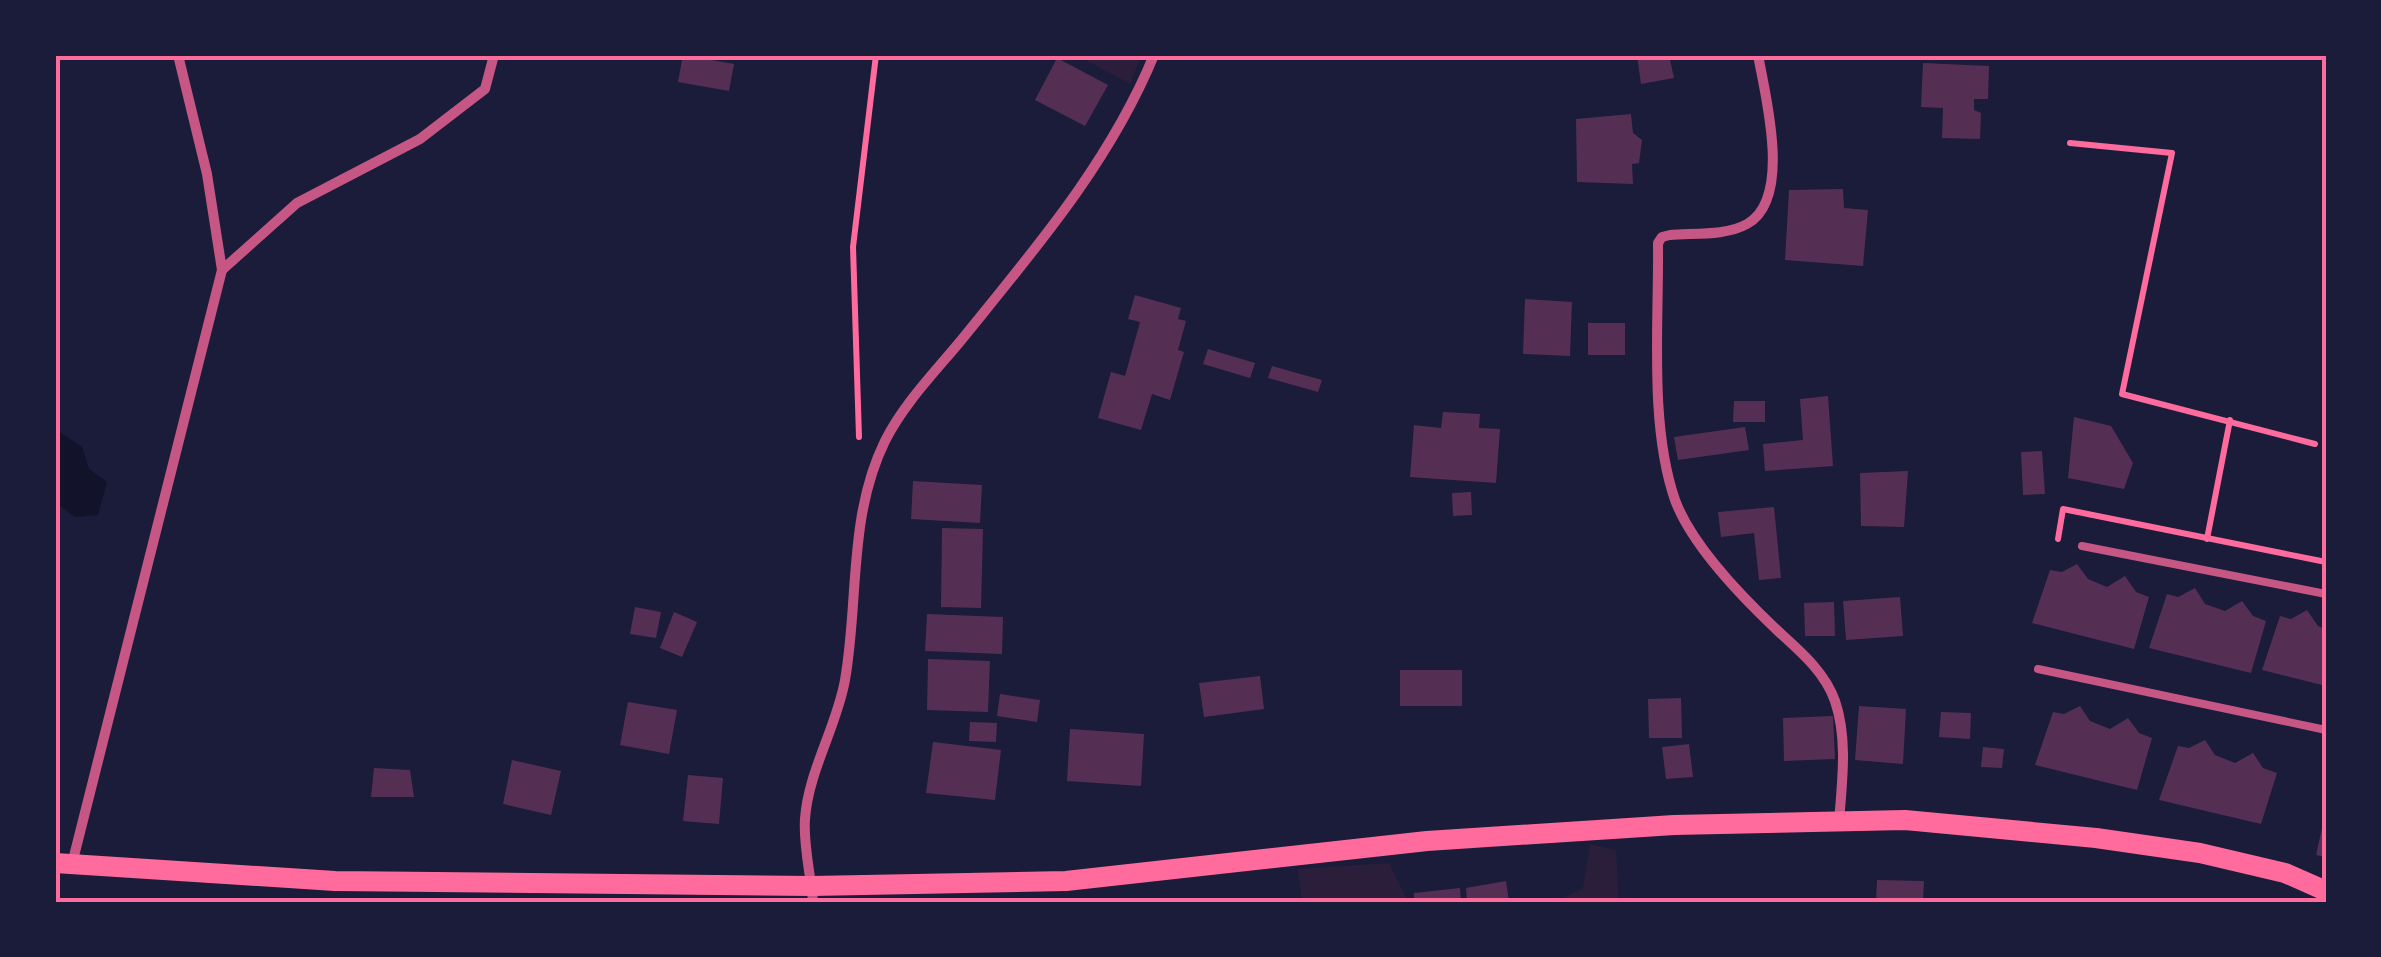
<svg xmlns="http://www.w3.org/2000/svg" width="2381" height="957" viewBox="0 0 2381 957" font-family="Figtree,sans-serif">
<style>
.green{fill:#2a1e3b}
.water{fill:#12122b}
.building{fill:#542f53}
.lines{fill:none;stroke-linecap:round;stroke-linejoin:round}
.path{stroke:#ff6b9d;stroke-width:6}
.service{stroke:#c65784;stroke-width:8}
.minor{stroke:#c65784;stroke-width:10}
.secondary{stroke:#ff6b9d;stroke-width:20}
.neatline{fill:none;stroke:#ff6b9d;stroke-width:4}
</style>
<rect width="100%" height="100%" fill="#1b1b3a"/>
<g class="green">
<path d="M1076,55H1142L1130,84Z"/>
<path d="M1590,844L1616,850L1619,902H1555L1583,888Z"/>
<path d="M1389,863L1408,902H1302L1298,869Z"/>
</g>
<path class="water" d="M55,429L82,447L89,469L107,482L98,515L75,517L55,502Z"/>
<g class="building">
<path d="M683,55L734,64L729,91L678,82Z"/>
<path d="M1637,55H1669L1674,78L1641,84Z"/>
<path d="M1057,58L1108,85L1085,126L1035,100Z"/>
<path d="M1923,63L1989,66L1988,99H1974V110L1981,113L1980,139L1942,138L1943,108L1921,107Z"/>
<path d="M1631,114L1633,133L1642,140L1639,163L1632,164L1633,184L1577,182L1576,119Z"/>
<path d="M1843,189L1844,208L1868,210L1863,266L1785,260L1789,190Z"/>
<path d="M1135,295L1181,308L1178,319L1186,321L1178,350L1184,352L1170,400L1152,394L1141,430L1098,418L1111,372L1125,376L1140,322L1128,319Z"/>
<path d="M1525,299L1572,302L1570,356L1523,354Z"/>
<rect x="1588" y="323" width="37" height="32"/>
<path d="M1208,349L1255,363L1250,378L1203,364Z"/>
<path d="M1272,366L1322,380L1318,392L1268,378Z"/>
<path d="M1828,396L1833,466L1765,471L1763,444L1803,440L1800,399Z"/>
<path d="M1734,401H1765V422H1733Z"/>
<path d="M1443,412L1480,414L1479,428L1500,429L1496,483L1410,477L1414,425L1441,428Z"/>
<path d="M2074,417L2111,426L2133,463L2124,489L2068,478Z"/>
<path d="M1745,427L1749,450L1678,460L1674,437Z"/>
<path d="M2042,451L2045,494L2023,495L2021,452Z"/>
<path d="M1908,471L1904,527L1861,526L1860,473Z"/>
<path d="M913,481L982,485L980,523L911,519Z"/>
<path d="M1471,492L1472,515L1453,516L1452,493Z"/>
<path d="M1774,507L1781,578L1759,580L1754,533L1721,537L1718,512Z"/>
<path d="M942,528L983,529L981,608L941,607Z"/>
<path d="M2077,564L2088,579L2107,587L2125,576L2136,592L2149,597L2134,649L2032,623L2050,570L2062,572Z"/>
<path d="M2195,588L2205,604L2225,611L2242,601L2253,616L2266,621L2251,673L2149,648L2167,594L2178,597Z"/>
<path d="M1900,597L1903,636L1846,640L1843,601Z"/>
<path d="M1834,602L1835,636H1805L1804,603Z"/>
<path d="M635,607L661,612L656,638L630,634Z"/>
<path d="M2307,610L2318,626L2326,629V686L2262,670L2280,616L2291,619Z"/>
<path d="M674,612L697,622L682,657L660,648Z"/>
<path d="M927,614L1003,617L1002,654L925,651Z"/>
<path d="M928,659L990,661L988,712L927,710Z"/>
<rect x="1400" y="670" width="62" height="36"/>
<path d="M1260,676L1264,709L1204,717L1199,683Z"/>
<path d="M1000,694L1040,700L1037,722L997,716Z"/>
<path d="M1681,698L1682,738H1649L1648,699Z"/>
<path d="M628,702L677,710L669,754L620,745Z"/>
<path d="M1859,706L1906,709L1903,764L1855,760Z"/>
<path d="M2080,706L2090,721L2110,729L2128,718L2139,733L2152,738L2137,790L2035,765L2053,712L2064,714Z"/>
<path d="M1941,712L1971,713L1970,739L1939,737Z"/>
<path d="M1833,716L1835,759L1784,761L1783,718Z"/>
<path d="M970,722L997,723L996,742L969,741Z"/>
<path d="M1070,729L1144,734L1141,786L1067,781Z"/>
<path d="M2205,740L2215,755L2235,763L2253,753L2263,768L2277,773L2261,824L2159,800L2178,746L2189,748Z"/>
<path d="M933,742L1001,750L995,800L926,793Z"/>
<path d="M1689,744L1693,777L1666,779L1662,747Z"/>
<path d="M1983,747L2004,749L2002,768L1981,767Z"/>
<path d="M512,760L561,771L551,815L503,804Z"/>
<path d="M374,768L410,770L414,797H371Z"/>
<path d="M688,775L723,778L719,824L683,821Z"/>
<path d="M2322,828L2326,829V857L2316,855Z"/>
<path d="M1877,880L1924,881L1923,902H1876Z"/>
<path d="M1506,881L1509,902H1467L1466,888Z"/>
<path d="M1460,888L1461,902H1414V893Z"/>
</g>
<g class="lines">
<g class="path">
<path d="M2070,143L2172,153L2122,394L2315,444"/>
<path d="M859,437L853,247L876,55"/>
<path d="M2058,539L2063,509L2326,562"/>
<path d="M2207,539L2230,420"/>
</g>
<g class="service">
<path d="M2082,546L2326,594"/>
<path d="M2038,669L2326,730"/>
</g>
<g class="minor">
<path d="M178,55L207,174L222,270"/>
<path d="M1759,60C1766,99 1792,199 1747,224C1726,236 1694,233 1670,235L1662,237L1658,243C1659,323 1649,425 1675,500C1692,546 1743,598 1778,631C1800,651 1825,672 1835,701C1848,739 1842,782 1839,822"/>
<path d="M72,864L222,270L297,203L420,139L485,89L494,55"/>
<path d="M813,902C811,876 803,845 805,819C808,772 837,726 845,680C859,600 848,516 885,441C904,403 936,371 963,338C1035,249 1110,162 1154,55"/>
</g>
<path class="secondary" d="M55,863L335,881L812,886L1066,881L1427,841L1674,825L1905,820L2096,838L2200,853L2285,873L2326,891"/>
</g>
<rect width="2381" height="957" fill="none" stroke="#1b1b3a" stroke-width="115"/>
<rect x="58" y="58" width="2266" height="842" class="neatline"/>
</svg>
